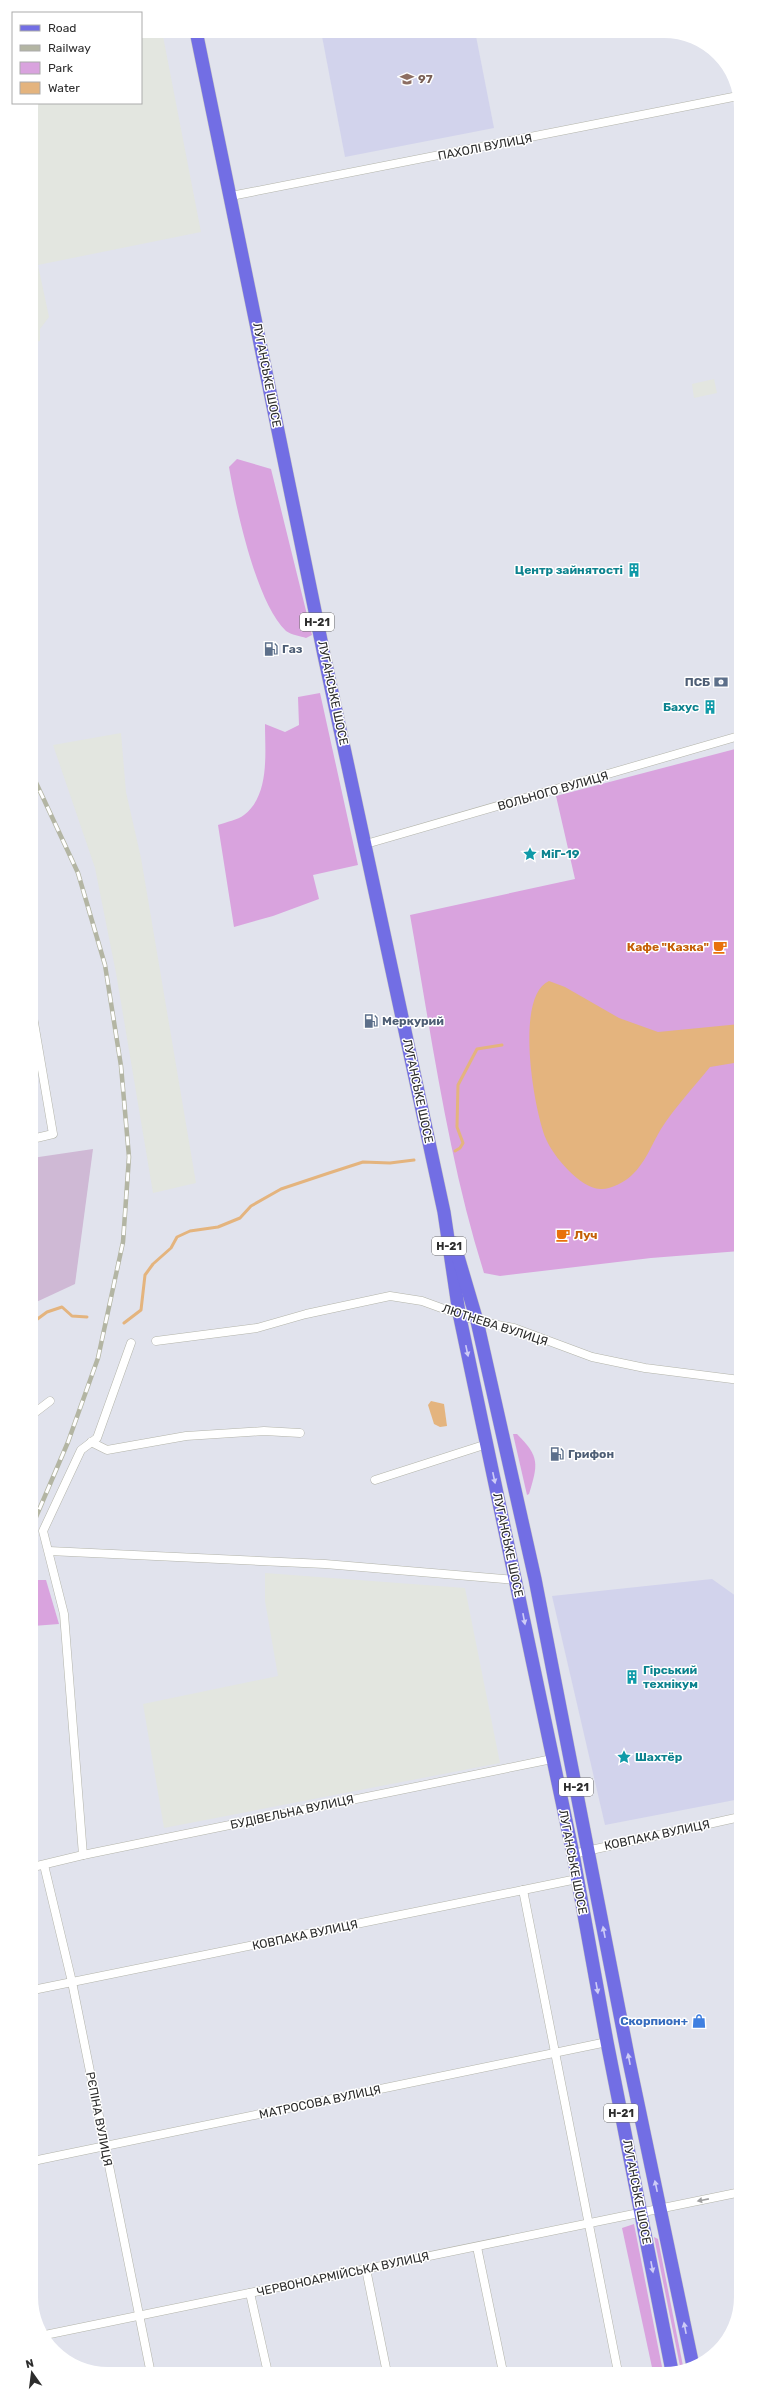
<svg xmlns="http://www.w3.org/2000/svg" width="772" height="2405" viewBox="0 0 772 2405" font-family="Rubik,sans-serif">
<style>
.industrial{fill:#e3e6e0}
.education{fill:#d2d3ec}
.green{fill:#d9a3de}
.cemetery{fill:#cfb9d5}
.water{fill:#e4b47e}
.lines{fill:none;stroke-linecap:round;stroke-linejoin:round}
.stream{stroke:#e4b47e;stroke-width:3}
.minor-casing{stroke:#b3b4aa;stroke-width:9}
.primary-casing{stroke:#c4c4c4;stroke-width:14}
.minor{stroke:#fff;stroke-width:8}
.primary{stroke:#726ee4;stroke-width:13}
.rail-casing{stroke:#b3b5a3;stroke-width:4.5}
.rail{stroke:#fff;stroke-width:3;stroke-dasharray:9;stroke-linecap:butt}
.oneway{fill:#ceccf6}
.oneway2{fill:#a0a0a0}
.labels{text-anchor:middle;dominant-baseline:central;stroke-width:3;stroke-linejoin:round;paint-order:stroke}
.shield{fill:#fff;stroke:#6c6c6c;stroke-width:1}
.shield-label{font-size:11px;font-weight:bold;fill:#2d2d2d}
.education-label{font-size:12px;font-weight:bold;fill:#785e54;stroke:#fff;text-anchor:start}
.street-label{font-size:12px;fill:#2d2d2d;stroke:#fff}
.culture-label{font-size:12px;font-weight:bold;fill:#0d838f;stroke:#fff;text-anchor:start}
.service-label{font-size:12px;font-weight:bold;fill:#4e5e75;stroke:#fff;text-anchor:start}
.food-label{font-size:12px;font-weight:bold;fill:#c56008;stroke:#fff;text-anchor:end}
.shop-label{font-size:12px;font-weight:bold;fill:#366cbe;stroke:#fff;text-anchor:end}
</style>
<rect width="100%" height="100%" fill="#e1e3ed"/>
<g class="industrial">
<path d="M141,31H162L201,232L38,265L49,317L40,329V341L31,343L32,103H141Z"/>
<path d="M714,379L717,393L694,398L692,384Z"/>
<path d="M121,733L126,792L141,858L196,1183L153,1193L116,973L95,868L53,745Z"/>
<path d="M265,1573L465,1588L500,1763L164,1828L143,1704L278,1676L265,1601Z"/>
</g>
<g class="education">
<path d="M321,31H475L494,128L345,157Z"/>
<path d="M712,1579L740,1599V1799L605,1825L552,1596Z"/>
</g>
<g class="green">
<path d="M237,459L271,469L312,635L306,638C301,636 291,635 286,631C256,602 236,508 229,467Z"/>
<path d="M320,693L358,865L313,875L319,899L273,916L234,927L218,825C226,822 238,820 244,815C270,795 265,753 265,724L285,732L299,725L298,697Z"/>
<path d="M739,748L740,1251L651,1258L500,1276L484,1273C448,1159 431,1033 410,915L575,879L556,796Z"/>
<path d="M513,1434H517C540,1457 538,1464 529,1494L527,1495Z"/>
<path d="M33,1580H46L59,1624L33,1626Z"/>
<path d="M634,2224L663,2372H653L622,2228Z"/>
<path d="M654,2237L658,2239L684,2371H681Z"/>
</g>
<path class="cemetery" d="M93,1149L75,1284L32,1304V1158Z"/>
<g class="water">
<path d="M549,981L565,987L619,1018L658,1032L740,1024V1062L710,1067C694,1087 675,1107 661,1129C652,1144 645,1163 632,1175C625,1182 610,1190 600,1189C580,1188 553,1156 546,1139C534,1111 514,996 549,981Z"/>
<path d="M431,1401L444,1404L447,1426L440,1427L434,1424L428,1405Z"/>
</g>
<g class="lines">
<g class="stream">
<path d="M455,1151L460,1148L463,1143L457,1127L458,1085L477,1049L502,1045"/>
<path d="M32,1323L47,1312L62,1307L72,1316L87,1317"/>
<path d="M124,1323L141,1310L145,1275L153,1264L171,1248L177,1237L190,1231L218,1227L240,1218L251,1206L281,1189L329,1173L363,1162L390,1163L414,1160"/>
</g>
<defs>
<g id="minor">
<path d="M231,196L738,96"/>
<path d="M366,844L739,736"/>
<path d="M32,1011L53,1134L32,1139"/>
<path d="M156,1341L257,1328L306,1314L390,1296L422,1301L477,1321L514,1328L592,1357L645,1368L740,1380"/>
<path d="M33,1414L50,1401"/>
<path d="M91,1442L107,1450L186,1436L264,1431L300,1433"/>
<path d="M375,1480L487,1444"/>
<path d="M49,1551L325,1564L515,1580"/>
<path d="M573,1854L740,1817"/>
<path d="M83,1855L64,1614L43,1531L81,1450L97,1438L131,1343"/>
<path d="M44,1865L72,1982L151,2374"/>
<path d="M33,1867L83,1855L552,1759"/>
<path d="M523,1890L618,2372"/>
<path d="M33,1990L577,1879"/>
<path d="M33,2161L607,2042"/>
<path d="M477,2247L503,2372"/>
<path d="M366,2269L387,2373"/>
<path d="M250,2293L268,2373"/>
<path d="M45,2335L741,2192"/>
</g>
<g id="primary">
<path d="M196,31L324,655L444,1212L459,1313L573,1854L607,2042L672,2371"/>
<path d="M454,1243L477,1321L535,1579L629,2061L693,2366"/>
</g>
</defs>
<use href="#minor" class="minor-casing"/>
<use href="#primary" class="primary-casing"/>
<use href="#minor" class="minor"/>
<use href="#primary" class="primary"/>
<defs>
<path id="rail" d="M32,774L78,873L105,965L121,1066L129,1157L123,1242L98,1358L68,1442L33,1524"/>
</defs>
<use href="#rail" class="rail-casing"/>
<use href="#rail" class="rail"/>
</g>
<defs><path id="oneway-solid" d="M-6-.8H1V-3.2L6.5 0L1 3.2V.8H-6Z"/></defs>
<g class="oneway">
<use href="#oneway-solid" transform="translate(467 1351) rotate(78)"/>
<use href="#oneway-solid" transform="translate(494 1478) rotate(78)"/>
<use href="#oneway-solid" transform="translate(524 1619) rotate(79)"/>
<use href="#oneway-solid" transform="translate(604 1932) rotate(-101)"/>
<use href="#oneway-solid" transform="translate(597 1988) rotate(80)"/>
<use href="#oneway-solid" transform="translate(629 2059) rotate(-101)"/>
<use href="#oneway-solid" transform="translate(656 2186) rotate(-102)"/>
<use href="#oneway-solid" transform="translate(652 2267) rotate(79)"/>
<use href="#oneway-solid" transform="translate(685 2328) rotate(-101)"/>
</g>
<use class="oneway2" href="#oneway-solid" transform="translate(703 2200) rotate(169)"/>
<defs>
<symbol id="university-bare" viewBox="-9 -9 18 18"><path d="M0-5L7-2L0 1L-7-2ZM-4 1L0 2.5L4 1V4Q0 6-4 4Z" fill="#8d6e63" stroke="#fff" stroke-width="2.5" paint-order="stroke"/></symbol>
<symbol id="building-bare" viewBox="-9 -9 18 18"><path d="M-4-6H4V6H1V3H-1V6H-4ZM-2.5-4.3h1.7v1.8h-1.7ZM.8-4.3h1.7v1.8H.8ZM-2.5-1h1.7V.8h-1.7ZM.8-1h1.7V.8H.8Z" fill="#0f9aa8" stroke="#fff" stroke-width="2.5" paint-order="stroke"/></symbol>
<symbol id="fuel-bare" viewBox="-9 -9 18 18"><path d="M-5.5-6h7V0h2V4h1.3V-2.5L3-4.5l.8-.8L6-3V5H2.5V1h-1V6h-7ZM-4.2-4.7v3.2H.2V-4.7Z" fill="#5c6f8a" stroke="#fff" stroke-width="2.5" paint-order="stroke"/></symbol>
<symbol id="bank-bare" viewBox="-9 -9 18 18"><path d="M-6-4H6V4H-6ZM0-2.3a2.3 2.3 0 1 0 0 4.6a2.3 2.3 0 1 0 0-4.6Z" fill="#5c6f8a" stroke="#fff" stroke-width="2.5" paint-order="stroke"/></symbol>
<symbol id="sight-bare" viewBox="-9 -9 18 18"><path d="M0-6L1.8-2.2L6-1.7L2.9 1.2L3.7 5.4L0 3.3L-3.7 5.4L-2.9 1.2L-6-1.7L-1.8-2.2Z" fill="#0f9aa8" stroke="#fff" stroke-width="2.5" paint-order="stroke"/></symbol>
<symbol id="cafe-bare" viewBox="-9 -9 18 18"><path d="M-5.5-4.5H6V0H3Q3 3.5 0 3.5H-2.5Q-5.5 3.5-5.5 0ZM3-3.2v2h1.7v-2ZM-6 4.5H4V6H-6Z" fill="#e8710a" stroke="#fff" stroke-width="2.5" paint-order="stroke"/></symbol>
<symbol id="shop-bare" viewBox="-9 -9 18 18"><path d="M-5-2.5h2.3a2.7 3.5 0 0 1 5.4 0H5L5.5 6h-11ZM-1.5-2.5h3a1.5 2.3 0 0 0-3 0Z" fill="#3f7fe0" stroke="#fff" stroke-width="2.5" paint-order="stroke"/></symbol>
</defs>
<g fill-rule="evenodd">
<use href="#university-bare" x="397" y="69" width="20" height="20"/>
<use href="#building-bare" x="624" y="560" width="20" height="20"/>
<use href="#fuel-bare" x="261" y="639" width="20" height="20"/>
<use href="#bank-bare" x="711" y="672" width="20" height="20"/>
<use href="#building-bare" x="700" y="697" width="20" height="20"/>
<use href="#sight-bare" x="520" y="844" width="20" height="20"/>
<use href="#cafe-bare" x="710" y="937" width="20" height="20"/>
<use href="#fuel-bare" x="361" y="1011" width="20" height="20"/>
<use href="#cafe-bare" x="553" y="1225" width="20" height="20"/>
<use href="#fuel-bare" x="547" y="1444" width="20" height="20"/>
<use href="#building-bare" x="622" y="1667" width="20" height="20"/>
<use href="#sight-bare" x="614" y="1747" width="20" height="20"/>
<use href="#shop-bare" x="689" y="2011" width="20" height="20"/>
</g>
<g class="labels">
<g class="shield">
<rect x="300" y="613" width="34" height="18" rx="3"/>
<rect x="432" y="1237" width="34" height="18" rx="3"/>
<rect x="559" y="1778" width="34" height="18" rx="3"/>
<rect x="604" y="2104" width="34" height="18" rx="3"/>
</g>
<g class="shield-label">
<text x="317" y="622">Н-21</text>
<text x="449" y="1246">Н-21</text>
<text x="576" y="1787">Н-21</text>
<text x="621" y="2113">Н-21</text>
</g>
<g class="education-label">
<text x="418" y="79">97</text>
</g>
<g class="street-label">
<text transform="translate(485 147) rotate(-11)">ПАХОЛІ ВУЛИЦЯ</text>
<text transform="translate(267 375) rotate(79)">ЛУГАНСЬКЕ ШОСЕ</text>
<text transform="translate(333 693) rotate(78)">ЛУГАНСЬКЕ ШОСЕ</text>
<text transform="translate(553 791) rotate(-16)">ВОЛЬНОГО ВУЛИЦЯ</text>
<text transform="translate(418 1091) rotate(78)">ЛУГАНСЬКЕ ШОСЕ</text>
<text transform="translate(495 1325) rotate(18)">ЛЮТНЕВА ВУЛИЦЯ</text>
<text transform="translate(508 1545) rotate(78)">ЛУГАНСЬКЕ ШОСЕ</text>
<text transform="translate(292 1812) rotate(-12)">БУДІВЕЛЬНА ВУЛИЦЯ</text>
<text transform="translate(657 1835) rotate(-12)">КОВПАКА ВУЛИЦЯ</text>
<text transform="translate(573 1862) rotate(79)">ЛУГАНСЬКЕ ШОСЕ</text>
<text transform="translate(305 1935) rotate(-12)">КОВПАКА ВУЛИЦЯ</text>
<text transform="translate(320 2102) rotate(-12)">МАТРОСОВА ВУЛИЦЯ</text>
<text transform="translate(99 2119) rotate(79)">РЄПІНА ВУЛИЦЯ</text>
<text transform="translate(637 2192) rotate(79)">ЛУГАНСЬКЕ ШОСЕ</text>
<text transform="translate(343 2274) rotate(-12)">ЧЕРВОНОАРМІЙСЬКА ВУЛИЦЯ</text>
</g>
<g class="culture-label">
<text x="623" y="570" text-anchor="end">Центр зайнятості</text>
<text x="699" y="707" text-anchor="end">Бахус</text>
<text x="541" y="854">МіГ-19</text>
<text x="643" y="1670">Гірський<tspan x="643" dy="14">технікум</tspan></text>
<text x="635" y="1757">Шахтёр</text>
</g>
<g class="service-label">
<text x="282" y="649">Газ</text>
<text x="710" y="682" text-anchor="end">ПСБ</text>
<text x="382" y="1021">Меркурий</text>
<text x="568" y="1454">Грифон</text>
</g>
<g class="food-label">
<text x="709" y="947">Кафе "Казка"</text>
<text x="574" y="1235" text-anchor="start">Луч</text>
</g>
<g class="shop-label">
<text x="688" y="2021">Скорпион+</text>
</g>
</g>
<path d="M0 0H772V2405H0ZM108 38H664A70 70 0 0 1 734 108V2297A70 70 0 0 1 664 2367H108A70 70 0 0 1 38 2297V108A70 70 0 0 1 108 38Z" fill="#fff" fill-rule="evenodd"/>
<rect x="12" y="12" width="130" height="92" fill="#ffffff" stroke="#ababab"/>
<rect x="20" y="25" width="20" height="6" fill="#726ee4" stroke="#ababab"/>
<text x="48" y="32" font-size="12" fill="#2d2d2d">Road</text>
<rect x="20" y="45" width="20" height="6" fill="#b3b5a3" stroke="#ababab"/>
<text x="48" y="52" font-size="12" fill="#2d2d2d">Railway</text>
<rect x="20" y="62" width="20" height="12" fill="#d9a3de" stroke="#ababab"/>
<text x="48" y="72" font-size="12" fill="#2d2d2d">Park</text>
<rect x="20" y="82" width="20" height="12" fill="#e4b47e" stroke="#ababab"/>
<text x="48" y="92" font-size="12" fill="#2d2d2d">Water</text>
<g transform="translate(32 2373) rotate(346)" stroke="#ffffff" stroke-width="3" paint-order="stroke">
<path d="M0-3L7 15L0 10L-7 15Z" fill="#2d2d2d"/>
<text y="-6" font-size="11" font-weight="bold" text-anchor="middle" fill="#2d2d2d">N</text>
</g>
</svg>
